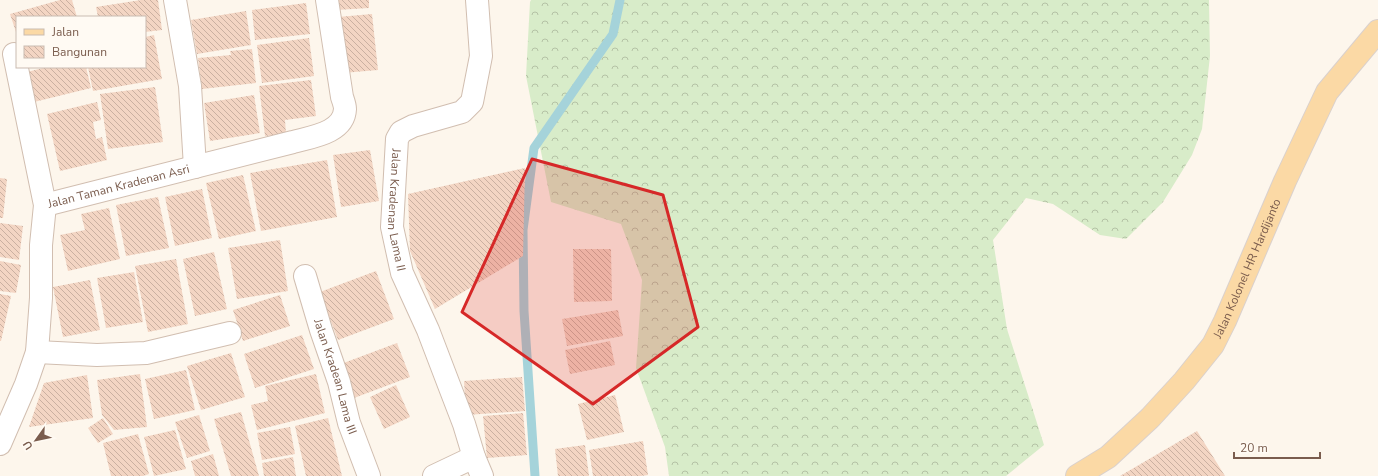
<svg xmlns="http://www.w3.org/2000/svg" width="1378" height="476" viewBox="0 0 1378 476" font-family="'Nunito Sans',sans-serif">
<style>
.forest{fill:url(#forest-crowns)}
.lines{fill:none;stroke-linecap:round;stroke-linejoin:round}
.stream{stroke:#a5d3da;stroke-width:9}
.building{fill:url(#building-back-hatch)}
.minor-casing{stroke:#d1beb0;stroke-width:24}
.major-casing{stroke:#dad1cd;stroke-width:24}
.minor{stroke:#fff;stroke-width:22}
.major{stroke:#fbd9a5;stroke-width:22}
.marked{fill:#d62828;fill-opacity:0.2;stroke:#d62828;stroke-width:3;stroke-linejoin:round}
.labels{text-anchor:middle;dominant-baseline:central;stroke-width:3;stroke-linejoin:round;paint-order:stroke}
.street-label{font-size:12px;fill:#7a5c4d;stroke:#fffaf3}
</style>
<defs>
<pattern id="forest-crowns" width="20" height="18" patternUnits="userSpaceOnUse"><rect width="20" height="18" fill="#d8ecc9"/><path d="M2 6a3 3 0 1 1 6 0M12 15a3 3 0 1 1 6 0" fill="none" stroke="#b4c2a5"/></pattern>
<pattern id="building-back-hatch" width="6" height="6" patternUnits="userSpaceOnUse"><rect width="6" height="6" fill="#f3d5c3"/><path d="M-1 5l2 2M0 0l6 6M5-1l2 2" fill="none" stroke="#cab0a1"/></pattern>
</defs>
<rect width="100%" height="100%" fill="#fdf6ec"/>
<path class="forest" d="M531,0H1209L1210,56L1202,129L1192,155L1163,202L1126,239L1100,235L1053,204L1026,198L993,240L1007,329L1044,445L1006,476H669L665,447L636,368L642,280L621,224L551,202L526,76L530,2Z"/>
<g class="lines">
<path class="stream" d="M535,476L524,311L523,230L534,148L613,34L620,0"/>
</g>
<g class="building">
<path d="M60,0H72L77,17H17V35L10,14Z"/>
<path d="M141,0H158L162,30L145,32V17H98L96,7Z"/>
<path d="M337,0H369V8L337,10Z"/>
<path d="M306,3L310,34L255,40L252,10Z"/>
<path d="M246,11L251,45L197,54L191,20Z"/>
<path d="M372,14L378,70L343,73L338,17Z"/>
<path d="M154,35L162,79L93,91L88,67H145V37Z"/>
<path d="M309,38L314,76L262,83L257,45Z"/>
<path d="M252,49L256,83L202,89L198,58L231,55L230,51Z"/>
<path d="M47,67H86L91,88L26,104L19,74Z"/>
<path d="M311,80L316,116L285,120L286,134L265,136L259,86Z"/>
<path d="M155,87L163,142L108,149L100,94Z"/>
<path d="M254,95L260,133L210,141L204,103Z"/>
<path d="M97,102L101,120L93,122L96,139L102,137L107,160L60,171L47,114Z"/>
<path d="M370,150L379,201L341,207L333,155Z"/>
<path d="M327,160L337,217L261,231L250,173Z"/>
<path d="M525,168L523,256L435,309L410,251L408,194Z"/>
<path d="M243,175L256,231L219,239L206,183Z"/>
<path d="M0,178L7,179L3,218H0Z"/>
<path d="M202,189L212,238L175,246L165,197Z"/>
<path d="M158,197L169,248L126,256L116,205Z"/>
<path d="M109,208L120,259L68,271L60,235L85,230L81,214Z"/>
<path d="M0,223L23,226L19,260L0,257Z"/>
<path d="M280,240L288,291L237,299L228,248Z"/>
<path d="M573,249H611L612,301L574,302Z"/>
<path d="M214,252L227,309L195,316L183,259Z"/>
<path d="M176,259L188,324L148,332L135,266Z"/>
<path d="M0,261L21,265L16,293L0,291Z"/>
<path d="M376,271L394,319L338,340L320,292Z"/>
<path d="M134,272L143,322L106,328L97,278Z"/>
<path d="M90,280L100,330L63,337L53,287Z"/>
<path d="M0,294L11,296L1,341H0Z"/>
<path d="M280,295L290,326L243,341L233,310Z"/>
<path d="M618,310L623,336L567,346L562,319Z"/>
<path d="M302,335L314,369L255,388L244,354Z"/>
<path d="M610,341L615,365L570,374L565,350Z"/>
<path d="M397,343L410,377L354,398L341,364Z"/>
<path d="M231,353L245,397L201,410L187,366Z"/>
<path d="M186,370L195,410L154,419L145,379Z"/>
<path d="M140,374L147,427L114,430L102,415L97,380Z"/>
<path d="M316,374L325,413L257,430L251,405L268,401L265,386Z"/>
<path d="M87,375L93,418L29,427L44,383Z"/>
<path d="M522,377L525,411L466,415L464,381Z"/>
<path d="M396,385L410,417L384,429L370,397Z"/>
<path d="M615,395L624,432L587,440L578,404Z"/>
<path d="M241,412L259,476H231L214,419Z"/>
<path d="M523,413L527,455L487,458L483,416Z"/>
<path d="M199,415L210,451L187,458L175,422Z"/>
<path d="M103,418L113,434L98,443L88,428Z"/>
<path d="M328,418L342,476H306L295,426Z"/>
<path d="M290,427L295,454L262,460L257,433Z"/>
<path d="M175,430L186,469L154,476L144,437Z"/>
<path d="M1197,431L1225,476H1120Z"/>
<path d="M138,434L149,474L143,476H111L103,443Z"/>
<path d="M643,441L648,475L641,476H593L589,450Z"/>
<path d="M585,445L589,476H558L555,449Z"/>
<path d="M213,454L219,476H195L191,461Z"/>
<path d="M293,457L296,476H264L262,463Z"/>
</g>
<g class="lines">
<defs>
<g id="minor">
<path d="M175,0L190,86L195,167"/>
<path id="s1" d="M477,0L481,56L472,102L462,112L413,126L401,132L397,139L392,227L402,273L428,330L449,385L464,424L474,457L482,476"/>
<path id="s2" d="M45,205L293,142C311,137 344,133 345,109C345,105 343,100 342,97L327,0"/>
<path id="s3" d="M305,276L321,330L339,382L349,423L369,476"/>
<path d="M37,352L97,355L146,353L230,333"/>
<path d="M0,444L26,384L37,352L41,298V245L45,205L14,54"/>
<path d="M434,476L474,457"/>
</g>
<g id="major">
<path id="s4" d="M1077,476L1108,457L1150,418L1184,381L1213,345L1225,321L1285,181L1327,92L1378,31"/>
</g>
</defs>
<use href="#minor" class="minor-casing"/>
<use href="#major" class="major-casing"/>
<use href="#minor" class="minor"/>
<use href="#major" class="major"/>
</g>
<path class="marked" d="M532,159L663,195L698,327L593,404L462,312Z"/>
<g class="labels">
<g class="street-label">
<text stroke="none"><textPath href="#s2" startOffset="76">Jalan Taman Kradenan Asri</textPath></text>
<text stroke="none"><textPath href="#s1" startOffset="261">Jalan Kradenan Lama II</textPath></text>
<text stroke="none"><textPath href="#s4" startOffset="274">Jalan Kolonel HR Hardijanto</textPath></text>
<text stroke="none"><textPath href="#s3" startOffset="105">Jalan Kradean Lama III</textPath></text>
</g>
</g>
<rect x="16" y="16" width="130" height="52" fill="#fffaf3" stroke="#cabbb1"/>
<rect x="24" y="29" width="20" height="6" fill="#fbd9a5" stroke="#cabbb1"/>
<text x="52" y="36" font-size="12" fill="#7a5c4d">Jalan</text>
<rect x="24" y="46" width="20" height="12" fill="url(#building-back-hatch)" stroke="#cabbb1"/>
<text x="52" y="56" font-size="12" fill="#7a5c4d">Bangunan</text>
<g transform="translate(36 440) rotate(237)" stroke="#fffaf3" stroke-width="3" paint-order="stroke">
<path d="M0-3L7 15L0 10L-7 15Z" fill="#7a5c4d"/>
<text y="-6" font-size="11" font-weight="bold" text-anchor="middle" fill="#7a5c4d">U</text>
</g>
<path d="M1234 452v6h86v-6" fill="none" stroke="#7a5c4d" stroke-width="2"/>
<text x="1240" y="452" font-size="12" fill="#7a5c4d" stroke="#fffaf3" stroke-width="3" paint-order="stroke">20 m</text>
</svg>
